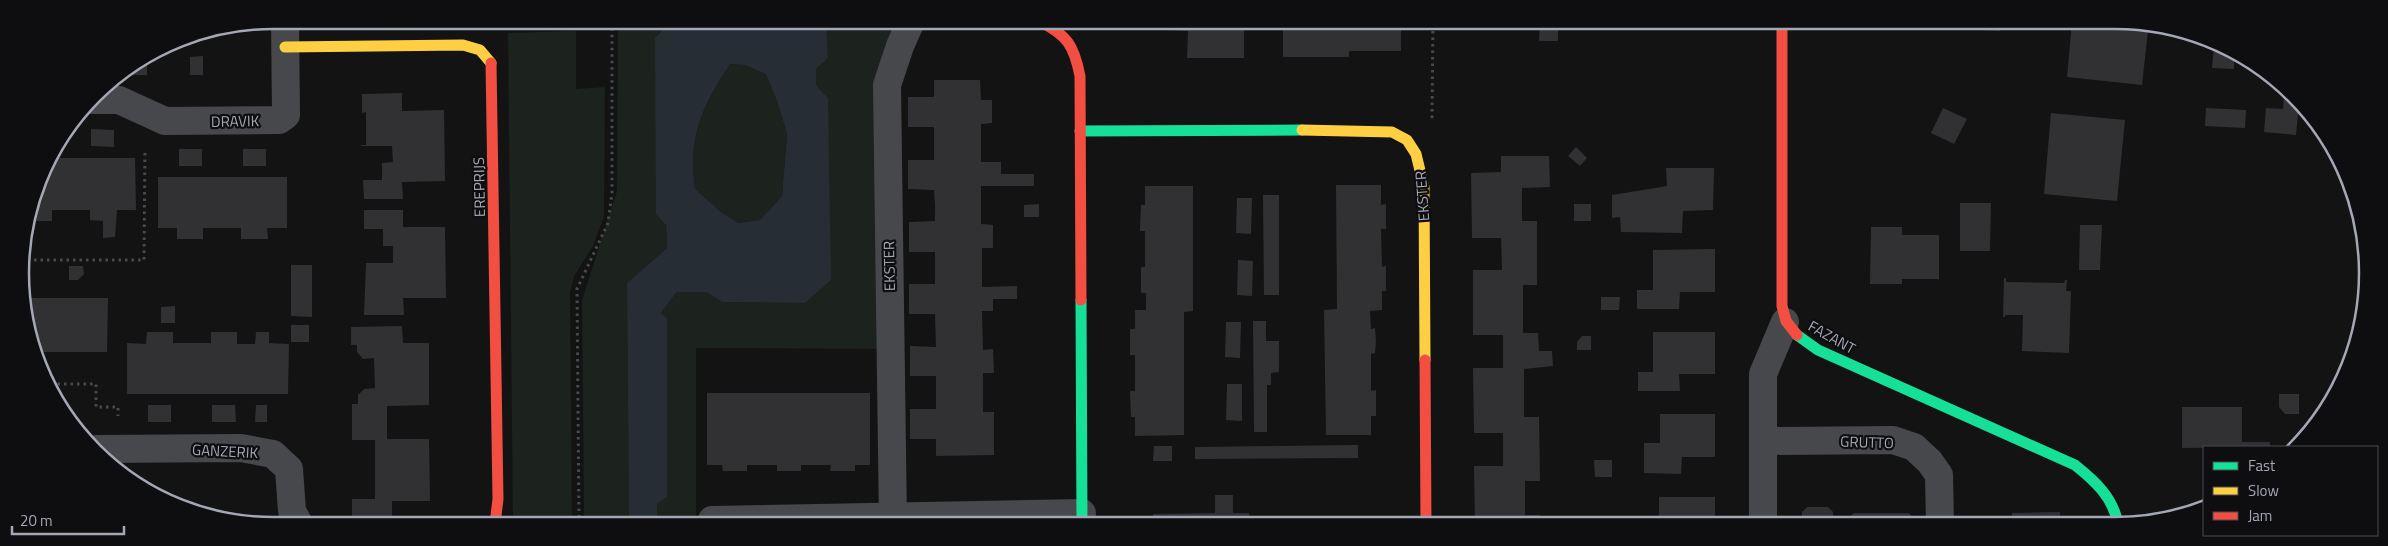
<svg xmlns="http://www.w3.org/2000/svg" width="2388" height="546" viewBox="0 0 2388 546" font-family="'Titillium Web',sans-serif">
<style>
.green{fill:#1c221d}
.water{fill:#272d34;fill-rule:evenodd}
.building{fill:#313133}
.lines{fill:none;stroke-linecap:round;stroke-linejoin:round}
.path{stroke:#494a4e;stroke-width:3;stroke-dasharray:2.5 4;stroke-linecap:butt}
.street{stroke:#47484c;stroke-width:28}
.fast{stroke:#16e098;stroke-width:11}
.slow{stroke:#ffcf43;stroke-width:11}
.jam{stroke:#f24e42;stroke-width:11}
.labels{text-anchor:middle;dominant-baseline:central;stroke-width:4.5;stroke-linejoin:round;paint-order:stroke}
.street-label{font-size:15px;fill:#a4a8b4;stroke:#0e0d0f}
.rim{fill:none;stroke:#a4a8b4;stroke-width:2.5}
</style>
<rect width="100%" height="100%" fill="#131313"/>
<g class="green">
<path d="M618,20H672L655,38L667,248L627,283L629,524H584L582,300L617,191Z"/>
<path d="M826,21H903L881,349L696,348V524H657V504L667,497V318L661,313L678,291L708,292L722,302L805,303L828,98L816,85V69L828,57Z"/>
<path d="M576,31V89L605,87L604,216L593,246L574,276L570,293L572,524H513L508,33Z"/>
<path d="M730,64L745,65L766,74L778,104L787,134L782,196L760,220L738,223L721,212L695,189C688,135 702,109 730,64Z"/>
</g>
<path class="water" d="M672,20L826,21L828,58L816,69V85L828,98L831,280L805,303L722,302L707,292H677L661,313L667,318V497L657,504V524H629L627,283L667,248L666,225L656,214L655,38ZM730,64L745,65L766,74L778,104L787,134L782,196L760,220L738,223L721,212L695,189C688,135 702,108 730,64Z"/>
<g class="building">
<path d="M1164,21H1244V58H1187L1188,31L1164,30Z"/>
<path d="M1283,21H1401V51H1349V57H1283Z"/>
<path d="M1540,21L1558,22V41H1539Z"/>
<path d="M1978,22H2000V31L1978,30Z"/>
<path d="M2072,22H2149L2142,85L2067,77Z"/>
<path d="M203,34V38H189V37Z"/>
<path d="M2214,45L2242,54L2252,63L2234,62V69L2212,68Z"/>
<path d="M203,56V75H190V57Z"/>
<path d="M147,57V75H118L139,62Z"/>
<path d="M934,80H980L981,100H992V123L981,124V162H1001V174H1034V186H981V224L993,225V248H982V287L1017,286V299H993V311H982L983,350L993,349L994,373H983V412H994V455L936,456V439H910V409H936V376H910V346L936,347L935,314H909V284H935V252H909V222L935,221V206L934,190L908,189V160H934V127H908V97H934Z"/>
<path d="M402,93V111L444,110L445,181L402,182L403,199H364L363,180H382V163L393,162L392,146H361V145H366V112L362,113V94Z"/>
<path d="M2284,96H2290L2299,104L2296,135L2264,132L2266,108L2283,109Z"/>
<path d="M1943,108L1967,119L1954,144L1931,133Z"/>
<path d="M2206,108L2246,110L2245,128L2205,126Z"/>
<path d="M2051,113L2125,120L2117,201L2044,194Z"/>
<path d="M91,129L114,130V147L91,146Z"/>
<path d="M1576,147L1587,158L1580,166L1568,156Z"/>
<rect x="179" y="149" width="23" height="17"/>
<rect x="243" y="149" width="23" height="17"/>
<path d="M1501,156H1549L1550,187L1522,188V221H1537V285H1523V333H1538L1539,351H1552L1553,366L1524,369V417H1539L1540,481H1525V515H1540V524H1475L1474,466H1503V433H1474L1473,368H1503V335H1473V270H1502L1501,238H1472L1471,173L1501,172Z"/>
<path d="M49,158H135L136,210H117L115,237L103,238V221L90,220V210H52V221H30Z"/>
<path d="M1666,168H1714L1713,210L1683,211L1682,233L1621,232L1620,217L1612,218V195L1667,186Z"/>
<path d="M158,177H287V228H267L268,239H241V228H203V239H177V228H158Z"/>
<path d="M1336,185H1381V205L1386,204V229H1381L1382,267L1386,266V291H1382V310L1370,311L1371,329L1375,328L1376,341L1375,353L1371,354V391L1376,390V416H1371V435H1326L1324,310L1337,309Z"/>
<path d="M1145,186H1193V311L1184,312V435L1135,436V417H1131L1130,391H1135V355H1130V329H1135V310H1146V293H1141V267H1145V231H1140L1141,205H1145Z"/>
<path d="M1263,195H1279V295H1264Z"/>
<path d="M1237,198H1252L1251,234L1236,233Z"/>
<path d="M1960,203H1991L1990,251H1960Z"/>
<path d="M1039,204V217H1024V205Z"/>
<rect x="1574" y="204" width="17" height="17"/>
<path d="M364,210H403V227H445L446,298H403L404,315H364L366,263H393V246H383V229H364Z"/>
<path d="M2080,225H2102L2100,270H2079Z"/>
<path d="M1871,227H1902V235H1939V279H1902V284H1870Z"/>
<path d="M1715,249V292H1680L1679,309H1637V290H1653V250Z"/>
<path d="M1238,260L1253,261L1252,296L1237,295Z"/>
<path d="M291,265H312V317L291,316Z"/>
<path d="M69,266H83L84,274L78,280H69Z"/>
<path d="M2004,278H2006V282L2064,283L2065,280H2067L2066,291H2071L2069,353L2022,351L2023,315H2005V317H2003Z"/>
<path d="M1601,297H1620L1619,310H1601Z"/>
<path d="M25,298H108L107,352H35L29,339Z"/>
<path d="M175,306V323H161V307Z"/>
<path d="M1253,321H1266V341H1279V372L1271,373V385H1267V432H1254Z"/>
<path d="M1226,322H1241L1240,358L1225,357Z"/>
<rect x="291" y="325" width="18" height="17"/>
<path d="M402,326L403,343H429V405L387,406V439H429L430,501H392V518H352V499H375V440H352V404H358V395L364,389L375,388L374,358L363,359L357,352V345H351V327Z"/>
<path d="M147,332H173V343H211V332H237V344H255L256,332H269V343L289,344L288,394H127V343L146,344Z"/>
<path d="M1653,332H1715V374H1679L1680,391H1638V372H1653Z"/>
<path d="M1582,336H1591V350H1577V342Z"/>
<path d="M1227,384H1242V421L1226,420Z"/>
<path d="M707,393H870V465H855V471H830L831,465H801V471H777V465H747V471H723L722,465H707Z"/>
<path d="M2279,394H2299V414H2285L2279,407Z"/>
<rect x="148" y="405" width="23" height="17"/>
<path d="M212,405H235L236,422H212Z"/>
<path d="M256,405H267V422H255Z"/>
<path d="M2182,407H2242V442H2270V447L2182,448Z"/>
<path d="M1660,414H1715V457H1682L1681,474L1644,473V443H1660Z"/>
<path d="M1358,445V458L1195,459V447Z"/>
<path d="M1154,446H1172V461H1153Z"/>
<path d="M1594,460H1612V477H1595Z"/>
<path d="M1215,495H1233V513H1249V524H1153V514L1215,513Z"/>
<rect x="1659" y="497" width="56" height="27"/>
<path d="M2196,503L2202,504V507L2182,513V506H2196Z"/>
<path d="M1807,507H1828L1833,512V522H1844L1854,513H1909L1918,524H1791V521L1802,522V512Z"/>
<path d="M2060,512V524H2012V513Z"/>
<path d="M1593,520V524H1574V521Z"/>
</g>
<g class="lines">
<g class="path">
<path d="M507,29L509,25L612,24"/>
<path d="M1432,118L1433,21"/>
<path d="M21,260H144L145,149"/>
<path d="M51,384H96V407H118V416"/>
<path d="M579,524L577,289L608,223L612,193V24L614,20"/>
</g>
<g class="street">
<path d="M93,100H119L165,121L279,120L286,115L285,20"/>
<path d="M1763,441L1893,440L1914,447L1930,462L1939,475L1940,524"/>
<path d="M97,449L241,448L273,454L289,469L292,511L299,524"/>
<path d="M712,520L1082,513"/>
<path d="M893,524L887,85L900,46L911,21"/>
<path d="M1763,524V374L1785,322"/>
</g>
<g class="fast">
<path d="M1080,131L1302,130"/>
<path d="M1081,300L1082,524"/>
<path d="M1797,335L1818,350L2075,465C2095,481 2113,497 2118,524"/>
</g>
<g class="slow">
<path d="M285,47L463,45L480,50L491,63"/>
<path d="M1302,130L1392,132L1407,140L1416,154L1424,187L1425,360"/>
</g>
<g class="jam">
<path d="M1039,21C1067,35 1074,45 1080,76L1081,300"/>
<path d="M1782,22V306L1786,321L1797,335"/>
<path d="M491,63L498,499L495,524"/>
<path d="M1425,360L1426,524"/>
</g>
</g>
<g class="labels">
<g class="street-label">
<text transform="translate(235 121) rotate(-1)">DRAVIK</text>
<text transform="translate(479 187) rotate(-91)">EREPRIJS</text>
<text transform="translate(1422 196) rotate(-94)">EKSTER</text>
<text transform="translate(889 266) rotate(-91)">EKSTER</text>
<text transform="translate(1832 337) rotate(29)">FAZANT</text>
<text transform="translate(1867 442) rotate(2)">GRUTTO</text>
<text transform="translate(225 451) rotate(3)">GANZERIK</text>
</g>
</g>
<path d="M0 0H2388V546H0ZM273 29H2115A244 244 0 0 1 2359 273V273A244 244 0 0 1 2115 517H273A244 244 0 0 1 29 273V273A244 244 0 0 1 273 29Z" fill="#0e0d0f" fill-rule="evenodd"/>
<path class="rim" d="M273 29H2115A244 244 0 0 1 2359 273V273A244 244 0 0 1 2115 517H273A244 244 0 0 1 29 273V273A244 244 0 0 1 273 29Z"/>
<rect x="2203" y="446" width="175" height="90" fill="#0e0d0f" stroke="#4a4b51"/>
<rect x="2213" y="462" width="25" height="8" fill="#16e098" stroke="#4a4b51"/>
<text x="2248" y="471" font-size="15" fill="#a4a8b4">Fast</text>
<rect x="2213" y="487" width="25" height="8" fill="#ffcf43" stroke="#4a4b51"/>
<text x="2248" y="496" font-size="15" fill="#a4a8b4">Slow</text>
<rect x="2213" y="512" width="25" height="8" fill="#f24e42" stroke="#4a4b51"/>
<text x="2248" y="521" font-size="15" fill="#a4a8b4">Jam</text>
<path d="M12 526v8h112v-8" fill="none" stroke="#a4a8b4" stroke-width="2.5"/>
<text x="20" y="526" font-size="15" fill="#a4a8b4" stroke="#0e0d0f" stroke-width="4" paint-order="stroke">20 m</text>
</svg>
